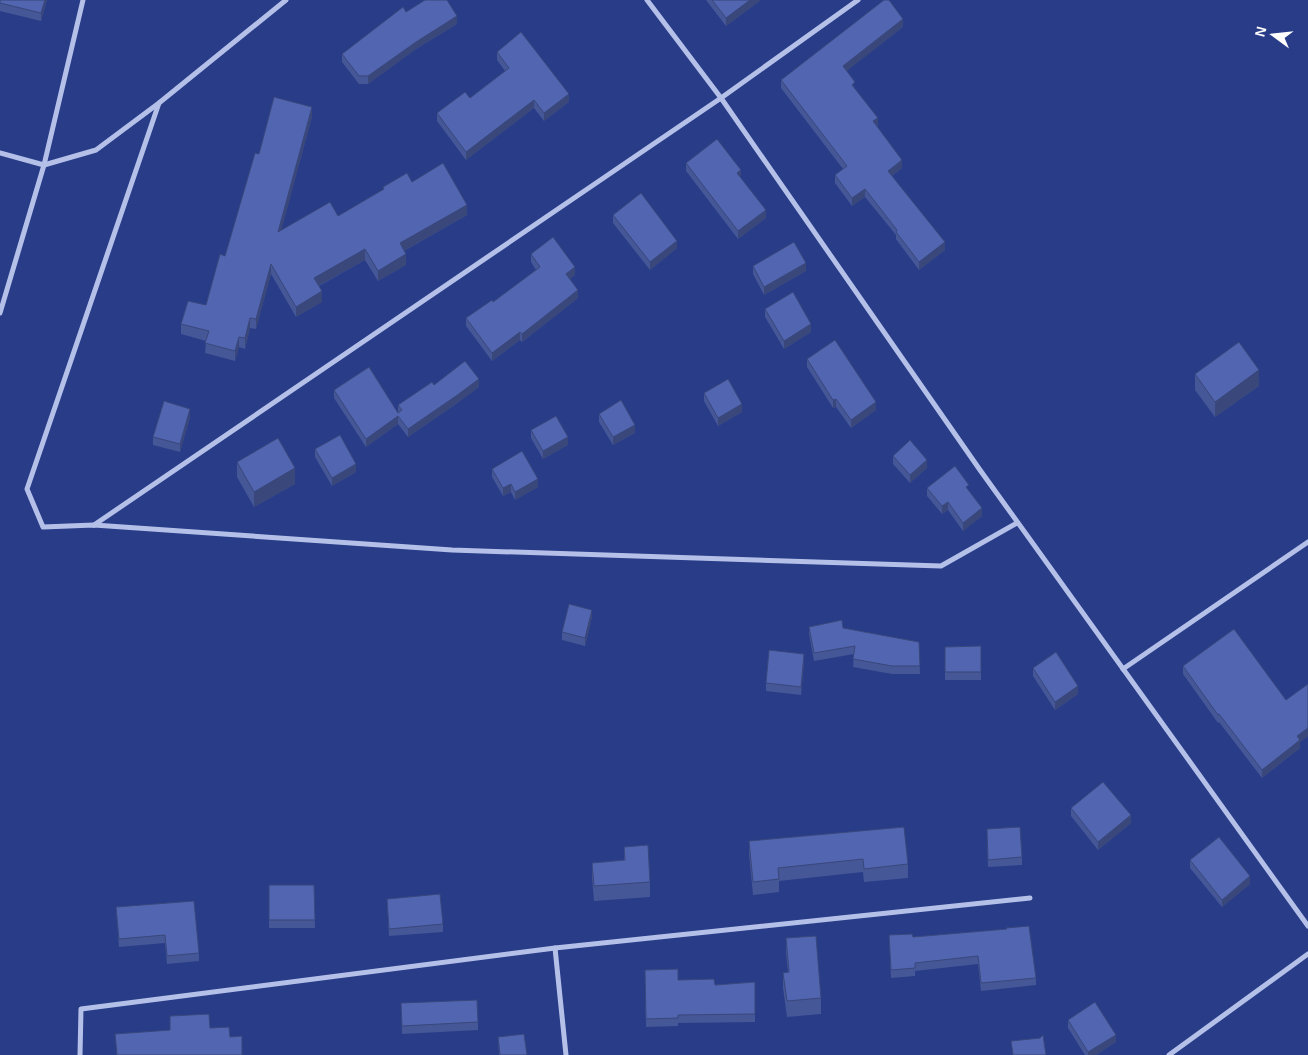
<svg xmlns="http://www.w3.org/2000/svg" width="1308" height="1055" viewBox="0 0 1308 1055" font-family="Arial,sans-serif">
<style>
.lines{fill:none;stroke-linecap:round;stroke-linejoin:round}
.minor{stroke:#b5c0e9;stroke-width:5}
.wall{fill:#465797}
.shaded-wall{fill:#39477b}
.building{fill:#5165b0;stroke:#39477b}
</style>
<rect width="100%" height="100%" fill="#283c88"/>
<g class="lines">
<g class="minor">
<path d="M647,0L721,98L980,470L1308,926"/>
<path d="M159,103L27,489L43,527L94,525L452,550L941,566L1017,523"/>
<path d="M0,153L44,165L96,150L159,103L286,0"/>
<path d="M0,313L44,165L83,0"/>
<path d="M94,525L721,98L858,0"/>
<path d="M1123,669L1308,542"/>
<path d="M555,948L566,1055"/>
<path d="M80,1055L81,1009L555,948L1030,898"/>
<path d="M1169,1055L1308,954"/>
</g>
</g>
<g class="wall">
<path d="M0,0H47L41,21L0,11Z"/>
<path d="M706,0H761L726,26Z"/>
<path d="M406,12L457,24L416,49L368,84H359L342,62V54Z"/>
<path d="M903,27L846,71L855,89L902,168L892,176L945,250L919,270L896,239V235L865,197L852,206L835,183V175L843,169L781,88V80Z"/>
<path d="M497,52L569,102L544,121L534,108L466,160L437,121V113L470,98L505,71L497,60Z"/>
<path d="M312,117L281,230L338,216L383,190V187L412,182L467,215L404,251L406,265L378,281L365,260L319,286L322,302L296,317L271,274L256,329L250,328L245,349L239,347L235,361L205,353L206,341L181,334V324L206,305L225,256L259,154Z"/>
<path d="M686,163L741,178L766,218L738,239L686,171Z"/>
<path d="M613,215L677,248L650,270L613,223Z"/>
<path d="M531,254L575,275L570,279L578,298L522,342L520,340L492,361L466,326V318L493,302L536,270L531,262Z"/>
<path d="M753,266L806,271L764,295L753,274Z"/>
<path d="M765,309L811,332L784,349L765,317Z"/>
<path d="M807,359L876,410L851,428L836,407L833,408L807,367Z"/>
<path d="M1195,374L1259,386L1215,417L1195,390Z"/>
<path d="M434,385L479,387L456,404L408,437L398,424L366,447L334,398V390L398,412V405Z"/>
<path d="M704,393L742,412L718,426L704,401Z"/>
<path d="M599,414L635,433L613,445L599,422Z"/>
<path d="M190,417L180,452L153,445V437Z"/>
<path d="M531,430L568,445L543,459L531,438Z"/>
<path d="M315,449L356,472L332,486L315,457Z"/>
<path d="M893,456L927,468L910,483L893,464Z"/>
<path d="M237,462L295,484L254,507L237,477Z"/>
<path d="M492,469L538,487L515,500L511,492L503,496L492,477Z"/>
<path d="M927,488L969,491L982,516L963,531L948,510L942,514L927,496Z"/>
<path d="M592,617L585,646L562,640V632Z"/>
<path d="M809,627L843,628L919,642L920,674H892L853,667L854,654L814,661L809,634Z"/>
<path d="M981,646V680H945V647Z"/>
<path d="M804,662L801,695L766,691V683Z"/>
<path d="M1183,666L1286,700L1308,684V736L1300,742V748L1262,778L1219,722L1218,723L1183,674Z"/>
<path d="M1033,668L1078,694L1055,710L1033,676Z"/>
<path d="M1071,808L1131,823L1098,850L1071,816Z"/>
<path d="M987,829L1022,857V865L988,867Z"/>
<path d="M749,841L908,864V878L864,882L863,872L779,881V892L753,895L749,854Z"/>
<path d="M624,847L650,882V897L594,901L592,878V863L624,860Z"/>
<path d="M1190,860L1250,884L1222,907L1190,868Z"/>
<path d="M269,885H314L315,928H269Z"/>
<path d="M387,899L443,924V932L389,936Z"/>
<path d="M116,907L199,953V961L167,964L165,943L119,947Z"/>
<path d="M1007,929L1036,978V985L981,991L978,964L915,971V976L891,978L889,935L913,937Z"/>
<path d="M786,938L821,998V1014L787,1017L783,988V973L788,972L786,954Z"/>
<path d="M645,970L678,980L715,985L755,982V1022L678,1023V1026L646,1027Z"/>
<path d="M401,1003L478,1022V1030L402,1034Z"/>
<path d="M1068,1020L1116,1042L1096,1055H1085L1068,1028Z"/>
<path d="M498,1037L527,1055H499Z"/>
</g>
<g class="shaded-wall">
<path d="M45,0H47L41,21V13Z"/>
<path d="M750,0H761L726,26V18Z"/>
<path d="M457,16V24L416,49L368,84V76L416,42Z"/>
<path d="M903,19V27L843,74V66Z"/>
<path d="M569,94V102L544,121V113Z"/>
<path d="M534,100V108L466,160V152Z"/>
<path d="M312,107V117L278,243V232Z"/>
<path d="M878,118V126L873,129V121Z"/>
<path d="M902,160V168L888,179V171Z"/>
<path d="M741,170V178L737,173Z"/>
<path d="M865,189V197L852,206V198Z"/>
<path d="M467,205V215L400,253V243Z"/>
<path d="M766,210V218L738,239V231Z"/>
<path d="M677,241V248L650,270V262Z"/>
<path d="M945,242V250L919,270V262Z"/>
<path d="M365,249V260L314,288V278Z"/>
<path d="M406,254V265L378,281V271Z"/>
<path d="M806,263V271L764,295V287Z"/>
<path d="M271,264V274L256,329V319Z"/>
<path d="M575,267V275L566,282V274Z"/>
<path d="M578,290V298L522,342V334Z"/>
<path d="M322,291V302L296,317V307Z"/>
<path d="M250,318V328L245,349V338Z"/>
<path d="M811,324V332L784,349V341Z"/>
<path d="M520,332V340L492,361V353Z"/>
<path d="M239,337V347L235,361V351Z"/>
<path d="M1259,370V386L1215,417V402Z"/>
<path d="M479,379V387L456,404L408,437V429Z"/>
<path d="M836,399V407L833,408V400Z"/>
<path d="M876,402V410L851,428V420Z"/>
<path d="M742,404V412L718,426V418Z"/>
<path d="M190,409V417L180,452V444Z"/>
<path d="M398,416V424L366,447V439Z"/>
<path d="M635,425V433L613,445V437Z"/>
<path d="M568,437V445L543,459V451Z"/>
<path d="M927,460V468L910,483V475Z"/>
<path d="M356,464V472L332,486V478Z"/>
<path d="M295,468V484L254,507V492Z"/>
<path d="M538,479V487L515,500V492Z"/>
<path d="M511,484V492L503,496V488Z"/>
<path d="M948,502V510L942,514V506Z"/>
<path d="M982,508V516L963,531V523Z"/>
<path d="M592,610V617L585,646V638Z"/>
<path d="M804,654V662L801,695V687Z"/>
<path d="M1078,686V694L1055,710V702Z"/>
<path d="M1308,728V736L1300,742V748L1262,778V770L1297,736Z"/>
<path d="M1131,815V823L1098,850V842Z"/>
<path d="M1250,876V884L1222,907V900Z"/>
<path d="M1116,1035V1042L1096,1055H1088V1052Z"/>
</g>
<g class="building">
<path d="M0,0H45L41,13L0,3Z"/>
<path d="M425,0H447L457,16L416,42L368,76H359L342,54L403,7L406,12Z"/>
<path d="M712,0H750L726,18Z"/>
<path d="M884,0H889L903,19L843,66L855,82L852,85L878,118L873,121L902,160L888,171L945,242L919,262L896,232L897,230L865,189L852,198L835,175L847,166L781,80Z"/>
<path d="M521,32L569,94L544,113L534,100L466,152L437,113L465,92L470,98L509,68L497,52Z"/>
<path d="M274,97L312,107L278,232L330,202L338,216L384,189L383,187L407,173L412,182L443,163L467,205L400,243L406,254L378,271L365,249L314,278L322,291L296,307L271,264L256,319L250,318L245,338L239,337L235,351L205,343L209,331L181,324L188,301L206,305L220,254L225,256L255,153L259,154Z"/>
<path d="M717,139L741,170L737,173L766,210L738,231L686,163Z"/>
<path d="M641,193L677,241L650,262L613,215Z"/>
<path d="M553,237L575,267L566,274L578,290L522,334L520,332L492,353L466,318L492,300L493,302L540,267L531,254Z"/>
<path d="M794,242L806,263L764,287L753,266Z"/>
<path d="M793,292L811,324L784,341L765,309Z"/>
<path d="M835,340L876,402L851,420L836,399L833,400L807,359Z"/>
<path d="M1239,342L1259,370L1215,402L1195,374Z"/>
<path d="M465,361L479,379L456,396L408,429L398,416L366,439L334,390L369,367L398,413L402,410L398,405L432,382L434,385Z"/>
<path d="M728,379L742,404L718,418L704,393Z"/>
<path d="M621,400L635,425L613,437L599,414Z"/>
<path d="M164,401L190,409L180,444L153,437Z"/>
<path d="M556,416L568,437L543,451L531,430Z"/>
<path d="M340,435L356,464L332,478L315,449Z"/>
<path d="M278,438L295,468L254,492L237,462Z"/>
<path d="M910,440L927,460L910,475L893,456Z"/>
<path d="M522,451L538,479L515,492L511,484L503,488L492,469Z"/>
<path d="M955,466L969,485L966,487L982,508L963,523L948,502L942,506L927,488Z"/>
<path d="M569,604L592,610L585,638L562,632Z"/>
<path d="M842,620L843,628L919,642L920,666H892L853,659L855,646L814,653L809,627Z"/>
<path d="M1234,629L1286,700L1308,684V728L1297,736L1300,740L1262,770L1219,714L1218,715L1183,666Z"/>
<path d="M981,646V672H945V647Z"/>
<path d="M769,650L804,654L801,687L766,683Z"/>
<path d="M1056,652L1078,686L1055,702L1033,668Z"/>
<path d="M1103,782L1131,815L1098,842L1071,808Z"/>
<path d="M904,827L908,864L864,869L863,859L778,868L779,879L753,882L749,841Z"/>
<path d="M1020,827L1022,857L988,860L987,829Z"/>
<path d="M1219,837L1250,876L1222,900L1190,860Z"/>
<path d="M648,845L650,882L594,886L592,863L625,860L624,847Z"/>
<path d="M269,885H314L315,920H269Z"/>
<path d="M440,894L443,924L389,929L387,899Z"/>
<path d="M194,901L199,953L167,956L165,935L119,939L116,907Z"/>
<path d="M1029,926L1036,978L981,983L978,956L915,963V968L891,970L889,935L912,934L913,937L1007,929L1006,928Z"/>
<path d="M816,936L821,998L787,1001L783,973L789,972L786,938Z"/>
<path d="M678,969V980L714,979L715,985L755,982V1014L678,1015V1018L646,1019L645,970Z"/>
<path d="M477,1000L478,1022L402,1026L401,1003Z"/>
<path d="M1095,1002L1116,1035L1088,1052L1068,1020Z"/>
<path d="M209,1014L210,1028L229,1027L230,1037L242,1036V1055H117L115,1034L170,1030V1016Z"/>
<path d="M524,1034L527,1055H500L498,1037Z"/>
<path d="M1043,1035L1046,1055H1013L1011,1041L1040,1038Z"/>
</g>
<g transform="translate(1273 35) rotate(285)" stroke="#283c88" stroke-width="4" paint-order="stroke">
<path d="M0-4L9 19L0 12L-9 19Z" fill="#ffffff"/>
<text y="-8" font-size="14" font-weight="bold" text-anchor="middle" fill="#ffffff">N</text>
</g>
</svg>
